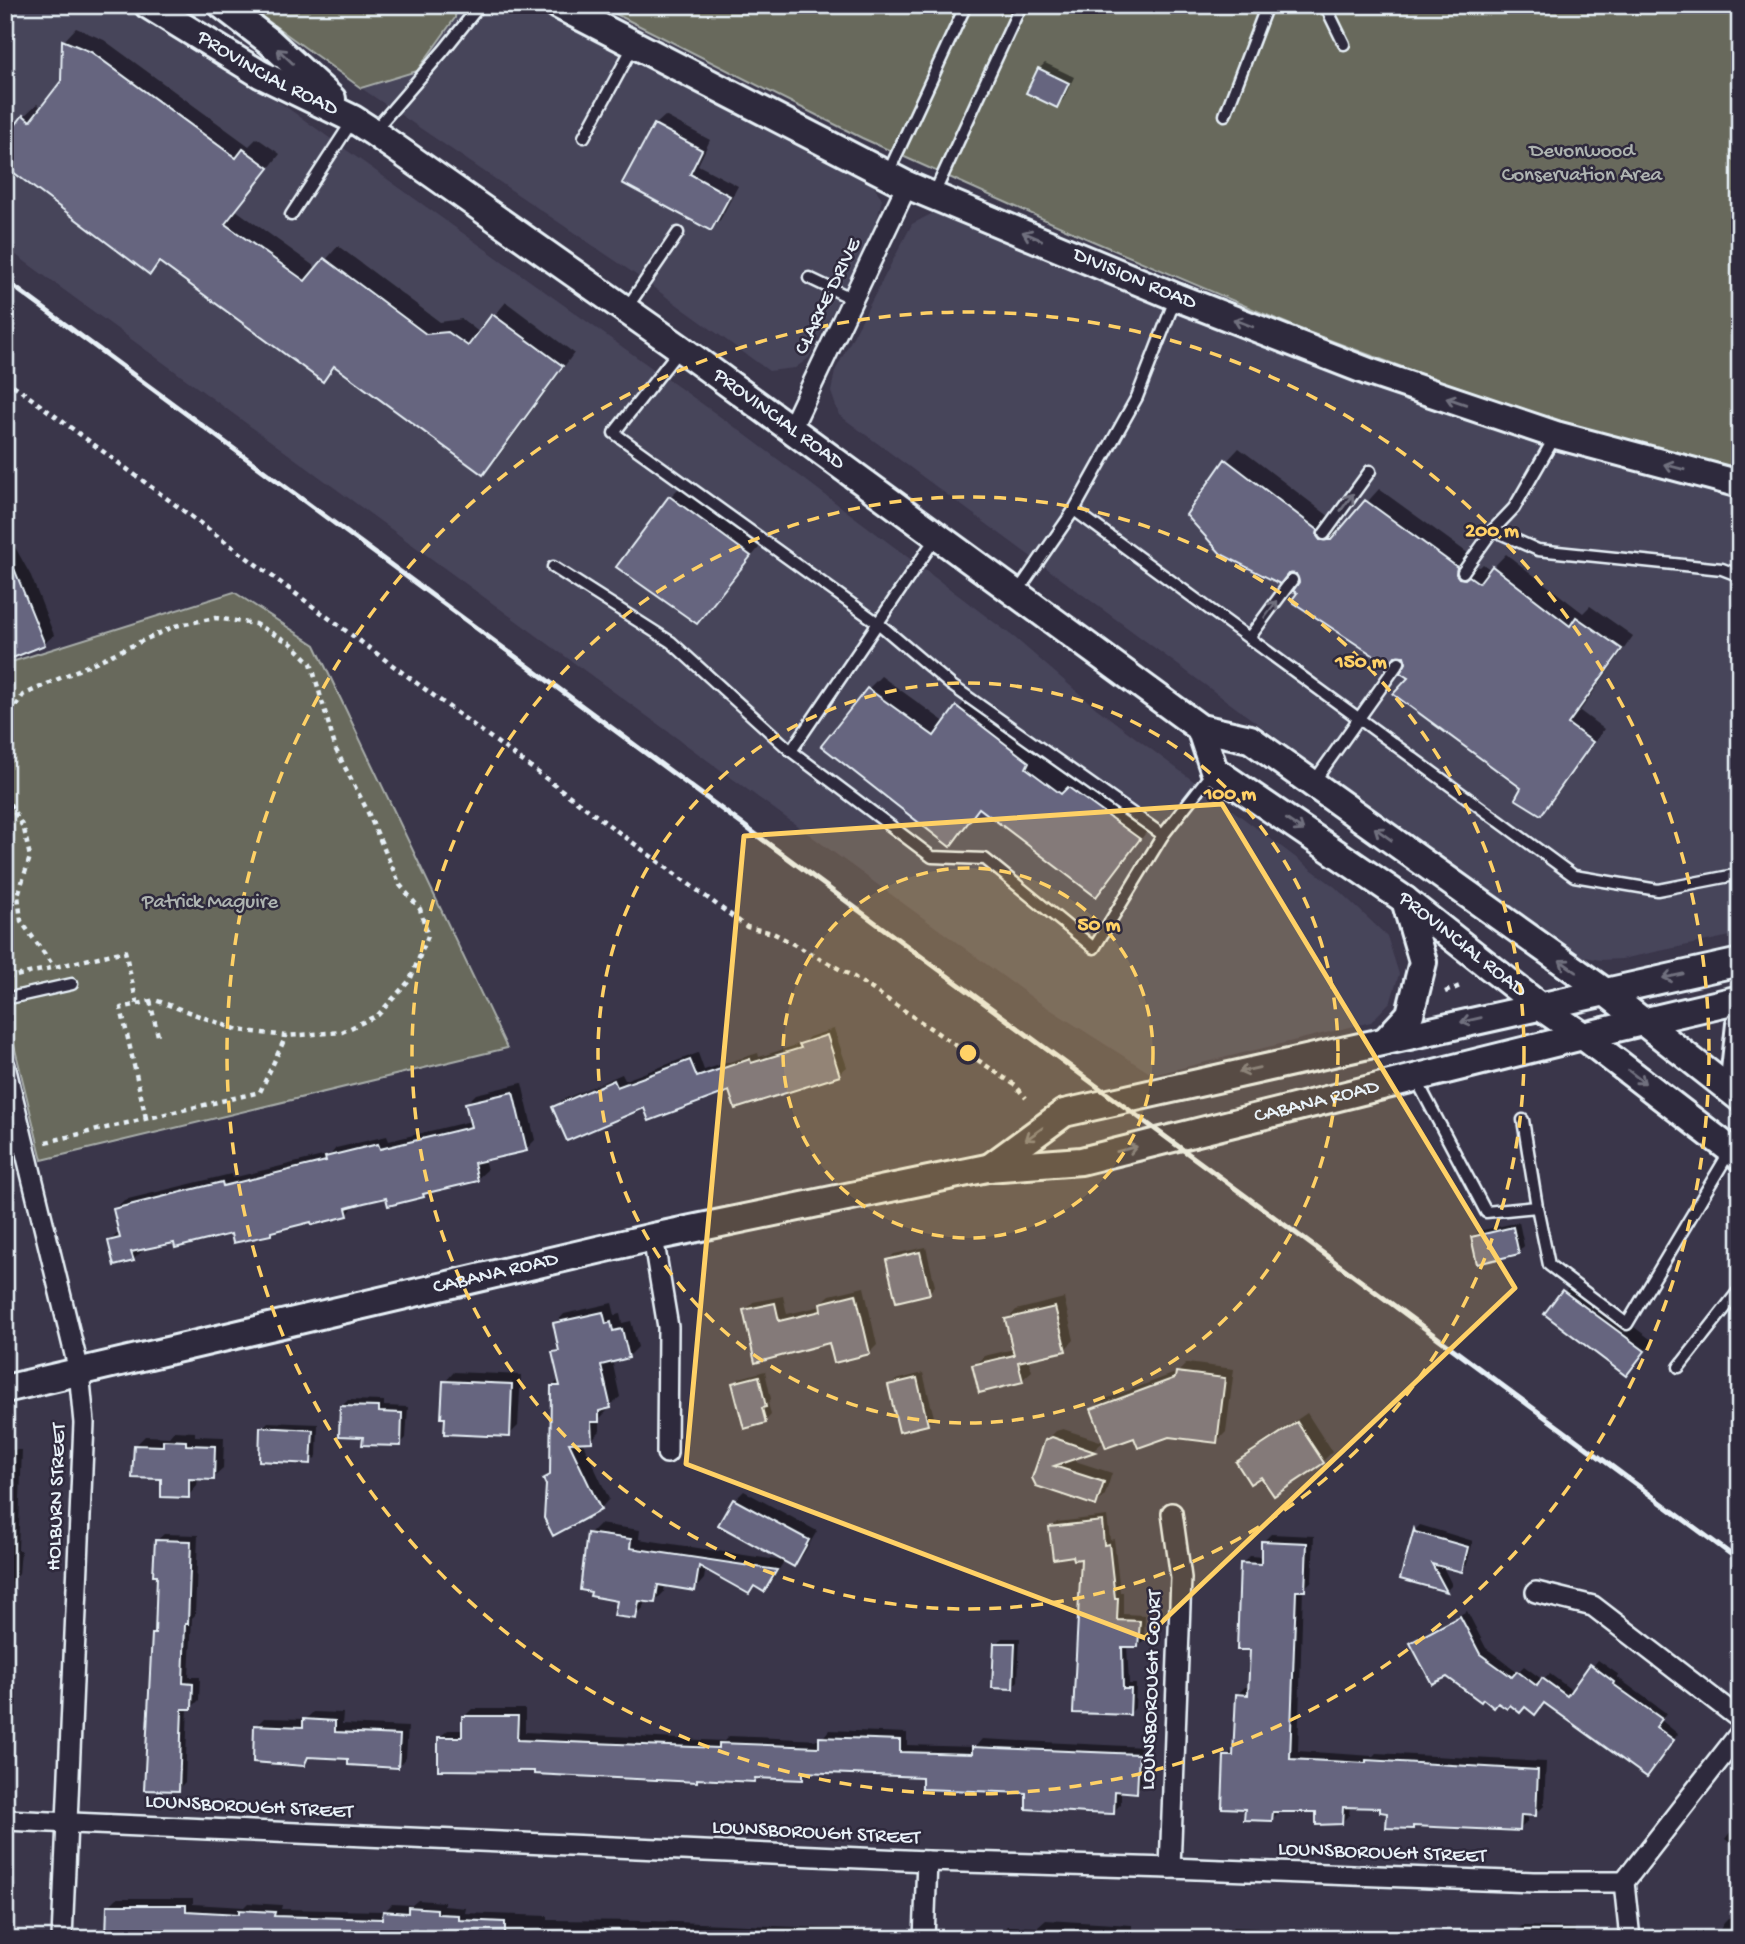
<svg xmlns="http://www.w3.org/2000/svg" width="1745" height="1944" viewBox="0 0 1745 1944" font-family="'Gochi Hand',sans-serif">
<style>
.built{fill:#47445a}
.green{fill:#67695b;stroke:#a8adaa;stroke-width:2}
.shadow{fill:#0007}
.building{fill:#66657f;stroke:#e8f1f8;stroke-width:2}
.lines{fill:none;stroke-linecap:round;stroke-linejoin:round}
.service-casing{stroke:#e8f1f8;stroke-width:15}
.minor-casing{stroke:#e8f1f8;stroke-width:24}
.secondary-casing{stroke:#e8f1f8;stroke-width:32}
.path{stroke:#e8f1f8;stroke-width:4.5;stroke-dasharray:5 5;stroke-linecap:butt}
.service{stroke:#2f2a3d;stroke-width:10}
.minor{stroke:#2f2a3d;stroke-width:19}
.secondary{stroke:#2f2a3d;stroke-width:26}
.rail{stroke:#e8f1f8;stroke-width:5}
.oneway{stroke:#70707e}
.marked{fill:#ffd166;fill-opacity:0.2;stroke:#ffd166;stroke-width:5;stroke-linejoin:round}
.ring{fill:none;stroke:#ffd166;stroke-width:3.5;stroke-dasharray:12 9}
.labels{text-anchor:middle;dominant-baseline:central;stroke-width:5;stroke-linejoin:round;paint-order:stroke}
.street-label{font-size:21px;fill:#e8f1f8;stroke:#2f2a3d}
.park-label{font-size:21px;fill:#aeb4b1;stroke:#2f2a3d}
.centre{fill:#ffd166;stroke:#2f2a3d;stroke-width:3.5}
.ring-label{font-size:21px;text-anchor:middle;font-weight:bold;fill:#ffd166;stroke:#2f2a3d;stroke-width:5;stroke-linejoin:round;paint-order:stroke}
</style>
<rect width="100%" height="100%" fill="#3a364a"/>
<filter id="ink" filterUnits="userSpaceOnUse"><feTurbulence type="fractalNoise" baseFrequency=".0143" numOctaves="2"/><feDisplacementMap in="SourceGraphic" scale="14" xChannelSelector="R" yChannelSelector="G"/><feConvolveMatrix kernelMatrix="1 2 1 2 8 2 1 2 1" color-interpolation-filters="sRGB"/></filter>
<g filter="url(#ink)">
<g class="built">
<path d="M5,5H125L282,104L743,433L1015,638L1096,708L1335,887L1387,936L1399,974L1391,1001L1371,1022L1153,1075L1034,999L5,247Z"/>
<path d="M456,5H526L868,177L882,199L877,220L855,268L809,358L795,368L769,371L632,272L361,88L417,71L455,18Z"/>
<path d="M949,212L1740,492V934L1622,959L1600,960L1574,955L1556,944L839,415L831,392L835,371L912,224L933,213Z"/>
</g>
<g class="green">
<path d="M246,5H456L455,18L417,71L361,88Z"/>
<path d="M598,5H1740V471L1520,411L1300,329L1088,239L862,138Z"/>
<path d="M234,592L315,645L507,1048L42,1160L5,1008V664Z"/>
</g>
<g class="shadow">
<path d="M76,28L104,40L249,146L257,138L280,154L236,210L318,269L338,246L440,322L462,319L480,333L506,302L574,353L496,460L483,473L337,365L322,380L161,261L149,272L24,116L37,104L42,108L63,81L64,41Z"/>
<path d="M1045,63L1074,77L1063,100L1057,106L1039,69Z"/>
<path d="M665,116L710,140L698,165L738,186L720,220L711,229L655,125Z"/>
<path d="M1239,448L1330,517L1329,523L1333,528H1344L1379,489L1469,554L1468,561L1472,566L1480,567L1483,564L1491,570L1506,554L1583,613L1590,606L1633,636L1580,711L1604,729L1553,800L1541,813L1524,787L1411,678L1405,655L1300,592L1301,582L1227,461Z"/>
<path d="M683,484L763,543L696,622L618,567L670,497Z"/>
<path d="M5,529L31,576L54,635L44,644L5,659Z"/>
<path d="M881,676L946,723L971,695L1041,749L1038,755L1075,782L1082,775L1151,826L1108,882L1095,895L981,807L950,844L868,689Z"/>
<path d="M834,1029L847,1067L839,1074L730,1089L645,1106L554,1108L562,1100L622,1074L625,1080L698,1053L704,1070L758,1053L759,1057L803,1043L809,1037Z"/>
<path d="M522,1083L535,1140L526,1149L484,1159L487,1170L477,1179L427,1191L423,1195L388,1196L356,1203L347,1215L312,1219L275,1229L271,1233L232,1232L141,1248L142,1251L133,1260L110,1241L120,1231L115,1209L124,1200L231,1174L232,1178L331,1154L336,1148L387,1136L389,1141L471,1121L467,1103L476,1094Z"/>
<path d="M1519,1222L1524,1246L1518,1252L1473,1237L1479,1231Z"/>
<path d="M926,1247L935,1286L929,1292L888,1260L894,1254Z"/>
<path d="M5,1264L10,1282L5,1287Z"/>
<path d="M1573,1282L1653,1341L1626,1374L1547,1313Z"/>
<path d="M864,1287L877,1345L869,1353L745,1311L753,1302L783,1296L787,1314L822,1306L821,1303L830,1295Z"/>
<path d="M1064,1298L1074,1340L1065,1349L1028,1358L1032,1371L1022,1380L974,1366L984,1356L1014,1349L1007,1320L1016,1310Z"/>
<path d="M612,1303L615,1315L620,1314L622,1323L631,1321L638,1347L628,1357L612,1360L620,1397L607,1407V1411L600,1418V1431L591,1440L582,1441L609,1499L600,1509L548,1484L545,1479L552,1473V1387L560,1379L554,1353L560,1347L555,1324L564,1314Z"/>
<path d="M1187,1363L1234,1369L1226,1432L1217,1441L1168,1435H1135L1093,1409L1103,1400L1178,1372Z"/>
<path d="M765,1371L771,1399L768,1403L771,1415L765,1421L734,1384L740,1378Z"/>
<path d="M454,1372L521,1375L518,1426L509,1435L445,1382Z"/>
<path d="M923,1373L934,1417L927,1423L890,1386L896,1380Z"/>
<path d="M348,1400L384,1401V1406L408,1407L406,1438L400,1444L364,1436L342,1406Z"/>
<path d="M1307,1413L1332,1452L1323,1461L1274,1494L1261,1474L1238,1463L1248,1453Z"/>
<path d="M268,1422L318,1424L317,1456L311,1462L262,1428Z"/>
<path d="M1063,1429L1103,1442L1094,1450L1069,1459L1112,1473L1105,1495L1096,1504L1037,1484L1046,1441L1056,1431Z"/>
<path d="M174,1431L195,1432V1436L224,1437L223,1469L213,1478L198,1477L197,1486L188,1496L163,1477L135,1446L145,1436L169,1437Z"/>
<path d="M5,1450H22L18,1550H21L19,1574L12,1582L5,1732Z"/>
<path d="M744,1491L817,1531L803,1555L794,1565L735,1500Z"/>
<path d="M1107,1516L1110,1540L1114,1539L1120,1592H1123V1614L1145,1615L1144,1640L1138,1646L1127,1645L1129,1684H1136L1135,1708L1129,1714L1083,1558L1051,1528L1057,1522Z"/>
<path d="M599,1524L640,1530L639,1539L784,1561L773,1580L764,1590L756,1585L749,1592L706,1568L704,1579L695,1589L665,1584L664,1592L655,1601L646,1600L644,1607L635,1617L619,1599L589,1534Z"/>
<path d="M1420,1525L1473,1541L1467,1564L1461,1570L1442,1565L1452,1585L1447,1590L1402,1578L1415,1530Z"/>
<path d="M164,1534L198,1535L195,1615L192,1618L189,1677H200L199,1700L192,1707H188L185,1782L178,1789L153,1635L157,1631L159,1573L156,1541Z"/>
<path d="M1271,1534L1314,1536L1312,1581L1303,1589L1298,1751L1373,1756L1376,1753L1546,1762L1544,1806L1536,1814H1528L1527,1822L1519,1830L1415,1825L1412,1827L1382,1807L1350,1805L1349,1815L1341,1823L1318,1810L1279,1812L1272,1819L1247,1807L1226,1757L1234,1749L1237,1695L1245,1687H1250L1252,1649L1242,1564L1250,1556L1263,1557V1542Z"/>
<path d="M1467,1611L1486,1648L1518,1672L1524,1666L1543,1680L1550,1674L1573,1691L1598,1660L1619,1675L1617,1677L1666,1713L1661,1720L1678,1734L1652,1768L1545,1701L1526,1705L1412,1643L1418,1637Z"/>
<path d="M1002,1638H1020L1018,1681L1012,1687L996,1644Z"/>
<path d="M472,1709H525V1732L724,1741L729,1736L821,1740L829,1730L907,1733V1745L975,1747L982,1739L1146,1747L1144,1783L1136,1791L1121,1790V1804L1113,1812L1028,1791L924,1775L810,1770L802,1778L757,1777L754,1780L699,1777L696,1780L536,1769L440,1737L448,1730H464V1717Z"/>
<path d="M313,1712L343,1713L342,1724L408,1727L406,1758L398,1766L350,1758L312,1756L304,1764L256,1726L264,1718L306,1719Z"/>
<path d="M1740,1819V1850L1725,1839Z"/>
<path d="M5,1898L14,1899L12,1939H5Z"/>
<path d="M117,1898H193V1904L244,1907L248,1903L282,1905L281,1909L385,1911L392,1904L412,1905L418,1900L444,1902V1906L466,1908L465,1913L548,1916V1920L653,1921L895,1931V1939H129L109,1906Z"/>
<path d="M1734,1913L1740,1916V1939H1714L1724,1923Z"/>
<path d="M1046,1920L1132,1925V1930L1224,1936L1233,1927L1258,1928L1257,1938L1267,1939H998L999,1935L1007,1926L1038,1927Z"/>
<path d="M1522,1926L1575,1928L1574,1939H1513V1935Z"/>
<path d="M1301,1930L1348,1933L1352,1930L1380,1931V1939H1293Z"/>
</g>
<g class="building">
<path d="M62,40L91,52L236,158L243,149L269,168L225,224L305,281L324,258L426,334L448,332L468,346L492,314L563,366L483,475L334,366L323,382L159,262L150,275L5,166V139L23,115L30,121L61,81Z"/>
<path d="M1038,68L1069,83L1057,108L1026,93Z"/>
<path d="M654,124L702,150L690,174L730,196L711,231L622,183Z"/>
<path d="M1225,459L1318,530L1317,536L1320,540H1331L1365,500L1457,567L1456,574L1459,578L1465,579L1469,576L1479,583L1492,566L1570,626L1576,617L1622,649L1568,724L1593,742L1541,815L1515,799L1521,788L1393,694L1408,678L1400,673L1406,663L1404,656H1395L1388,665L1291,601L1297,593L1293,591L1299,582L1296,574H1288L1280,584L1221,554L1186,515Z"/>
<path d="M669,496L751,556L697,624L616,567Z"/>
<path d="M5,546L45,645L5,661Z"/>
<path d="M867,688L934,736L956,706L1029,762L1026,768L1061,794L1068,787L1140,839L1096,897L979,808L950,847L821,746Z"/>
<path d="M827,1035L840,1076L735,1109L729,1091L649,1121L644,1108L567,1141L552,1107L614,1080L617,1087L690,1060L697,1077L750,1059L751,1063L801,1048L799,1044Z"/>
<path d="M513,1092L527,1151L474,1163L478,1181L423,1194L424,1197L388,1206L386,1198L364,1203L346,1208L348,1216L312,1225L311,1222L271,1232V1235L233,1243L231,1234L175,1248L174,1243L131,1252L134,1261L114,1266L108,1241L120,1238L113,1209L222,1182L223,1186L326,1161L325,1157L378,1144L380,1149L471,1127L465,1103Z"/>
<path d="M1513,1227L1519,1254L1477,1264L1471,1237Z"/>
<path d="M920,1252L930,1294L896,1302L886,1260Z"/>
<path d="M1562,1290L1645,1351L1626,1376L1544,1314Z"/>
<path d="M856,1294L870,1354L834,1363L829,1343L755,1363L743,1310L775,1303L779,1321L821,1311L820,1303Z"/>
<path d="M1055,1307L1066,1351L1018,1362L1023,1382L979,1393L972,1365L1014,1355L1005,1319Z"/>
<path d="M603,1312L606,1324L611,1322L613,1331L622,1329L629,1358L601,1365L611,1408L599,1411V1422H591L592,1442L569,1443L601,1510L553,1536L544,1518L546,1485L543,1479L550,1475L551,1386H560L552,1352L559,1351L553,1323Z"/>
<path d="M1176,1372L1225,1378L1217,1443L1169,1437L1138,1448L1134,1438L1106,1448L1091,1409L1175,1378Z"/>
<path d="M759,1376L766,1407L762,1408L766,1423L744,1429L732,1383Z"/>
<path d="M917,1378L928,1425L899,1432L888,1385Z"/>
<path d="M443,1381L512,1384L510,1437L444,1434L445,1418H441Z"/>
<path d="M340,1406L379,1407V1412L402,1413L401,1446L362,1445L363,1437L339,1436Z"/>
<path d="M1297,1422L1324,1463L1274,1496L1261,1477L1250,1484L1236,1462Z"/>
<path d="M260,1427L313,1430L311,1464L259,1461Z"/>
<path d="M1052,1437L1095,1452L1054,1466L1104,1482L1096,1506L1036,1486L1032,1478L1045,1440Z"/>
<path d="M163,1440L186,1441V1445L215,1446L214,1480L189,1479V1498L161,1497V1479L132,1478L134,1445L163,1446Z"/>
<path d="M733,1499L809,1540L794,1567L718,1525Z"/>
<path d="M1102,1521L1104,1545L1109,1544L1115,1598H1118L1117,1620L1140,1621L1138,1647H1122L1123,1689H1131L1130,1715L1073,1713L1081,1559L1074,1560L1073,1556L1053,1559L1049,1527Z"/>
<path d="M1414,1529L1415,1532L1468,1547L1462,1572L1432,1564L1447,1592L1400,1579Z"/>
<path d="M587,1533L631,1539L630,1548L777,1570L764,1592L754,1586L749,1594L699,1566L695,1591L658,1585L655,1603L639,1601L636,1619L614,1616L617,1601L590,1596L591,1592L580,1590Z"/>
<path d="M155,1540L191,1541L188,1624H185L183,1683L193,1684L192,1709H182L179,1791L144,1790L152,1634H155L157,1575H153Z"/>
<path d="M1261,1541L1307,1543L1305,1591H1296L1290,1759L1366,1763V1760L1538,1770L1536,1816L1521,1815L1520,1831L1413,1826V1829L1386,1828L1387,1813L1380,1812V1808L1343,1807L1342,1824L1316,1825V1812H1273L1272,1821L1244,1820L1245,1809L1222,1808L1224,1756H1233L1236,1694L1248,1695L1250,1650H1237L1240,1563L1261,1564Z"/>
<path d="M1460,1616L1480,1654L1512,1677L1517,1671L1537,1686L1542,1678L1567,1696L1590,1664L1614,1682L1613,1684L1662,1719L1656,1727L1674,1740L1647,1777L1544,1703L1535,1715L1525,1707L1520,1713L1510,1705L1507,1709L1498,1703L1494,1708L1483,1699L1481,1702L1447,1677L1432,1684L1410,1643Z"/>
<path d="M994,1643H1015L1013,1689L992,1688Z"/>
<path d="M462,1716H518L517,1740L719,1748V1743L819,1747V1737L900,1740V1752L972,1754V1747L1139,1754L1137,1793L1115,1791L1114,1814L1087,1813L1026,1809V1793L922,1789V1777L803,1772V1780L755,1778L754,1782L697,1779V1782L534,1774V1771L438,1770V1737H462Z"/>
<path d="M303,1719L335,1721V1732L400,1735L398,1768L348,1765V1759L308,1757L304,1766L253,1762L254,1725L303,1727Z"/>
<path d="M107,1905H186V1911L239,1914V1910L275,1912L274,1916L382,1919L383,1911L408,1913V1907L437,1909V1914L459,1915V1920L505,1922V1939H106Z"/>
</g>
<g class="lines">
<defs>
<g id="service">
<path d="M1325,5L1344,44"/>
<path d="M1225,115L1267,5"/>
<path d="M373,132L444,50L480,5"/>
<path d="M584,137L634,45"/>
<path d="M888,173L966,5"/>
<path d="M934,194L1021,5"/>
<path d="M291,215L353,120"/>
<path d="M809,278L853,299"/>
<path d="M626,309L678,233"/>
<path d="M680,349L614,433L878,623L951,685L1163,835"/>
<path d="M1074,510L1574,876L1658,890L1740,874"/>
<path d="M1493,530L1538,550L1722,569L1740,576"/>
<path d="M1324,534L1370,471"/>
<path d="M553,567L671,642L791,751L932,857L985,859L1094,948L1163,835L1214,770"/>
<path d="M1463,572L1493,530L1514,508L1556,435"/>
<path d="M1018,591L1074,510L1137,397L1176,297"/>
<path d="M1249,638L1292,580"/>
<path d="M791,751L937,536"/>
<path d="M1313,783L1399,662"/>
<path d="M5,999L72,984"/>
<path d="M1417,1081L1486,1212L1537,1207L1549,1265L1627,1324L1730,1151"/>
<path d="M1523,1120L1537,1207"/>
<path d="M1679,1367L1740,1289"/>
</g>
<g id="minor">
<path d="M791,429L907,185"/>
<path d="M5,1066L79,1371L84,1423L62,1939"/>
<path d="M653,1237L668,1327L667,1453"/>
<path d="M1536,1592L1593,1606L1740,1719"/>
<path d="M5,1820L927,1861L1170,1868L1534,1882H1624"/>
<path d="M1170,1868L1181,1578L1172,1513"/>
<path d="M924,1939L927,1861"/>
<path d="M1630,1939L1624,1882L1740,1733"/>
</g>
<g id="secondary">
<path id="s1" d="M148,5L260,74L353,119L373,132L680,348L1200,728L1250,739L1604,991L1740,1098"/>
<path d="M222,5L269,41L332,99"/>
<path id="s2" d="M558,5L907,185L1176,297L1369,372L1556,435L1740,484"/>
<path id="s3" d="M1200,728L1214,770L1405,900L1538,1005L1583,1036L1740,1157"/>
<path d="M1740,1024L1734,1080L1740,1089"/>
<path d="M1387,1039L1410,1014L1423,962L1405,900"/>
<path d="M989,1168L1064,1113L1740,962"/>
<path id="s4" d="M5,1389L653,1237L987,1168L1081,1161L1583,1036L1740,999"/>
</g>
</defs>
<use href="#service" class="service-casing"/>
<use href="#minor" class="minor-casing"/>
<use href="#secondary" class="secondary-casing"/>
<g class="path">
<path d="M5,379L747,927L773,933L854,977L1015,1085L1026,1098"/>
<path d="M5,723L23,695L175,626L215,618L255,624L292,644L311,663L336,750L366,808L400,885L420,909L428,936L410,980L378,1015L342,1032L286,1036L238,1030L155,1000L121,1008L146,1118"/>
<path d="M5,795L24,829L30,857L18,895L21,921L54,967"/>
<path d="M7,978L125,951L137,1004"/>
<path d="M1445,992L1460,986"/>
<path d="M150,1001L159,1040"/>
<path d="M46,1142L260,1092L286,1036"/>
</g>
<use href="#service" class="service"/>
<use href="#minor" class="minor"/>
<use href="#secondary" class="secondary"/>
<path class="rail" d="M5,280L1740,1561"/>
</g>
<defs><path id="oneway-shaft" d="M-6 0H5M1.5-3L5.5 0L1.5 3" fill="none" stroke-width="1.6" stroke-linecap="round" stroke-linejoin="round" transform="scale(1.75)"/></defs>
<g class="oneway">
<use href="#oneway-shaft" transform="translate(285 56) rotate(-137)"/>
<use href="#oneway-shaft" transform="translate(1032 236) rotate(-157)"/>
<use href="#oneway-shaft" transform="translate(1243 323) rotate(-159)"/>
<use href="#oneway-shaft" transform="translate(1456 401) rotate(-161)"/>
<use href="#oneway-shaft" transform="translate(1674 467) rotate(-165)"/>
<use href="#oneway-shaft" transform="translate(1347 502) rotate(-54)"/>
<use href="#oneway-shaft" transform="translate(1271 609) rotate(-53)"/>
<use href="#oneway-shaft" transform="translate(1295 825) rotate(34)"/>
<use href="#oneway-shaft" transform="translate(1383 834) rotate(-144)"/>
<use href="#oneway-shaft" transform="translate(1568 966) rotate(-145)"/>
<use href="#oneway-shaft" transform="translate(1673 976) rotate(168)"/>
<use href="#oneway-shaft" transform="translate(1471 1020) rotate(167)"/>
<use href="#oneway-shaft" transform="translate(1249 1070) rotate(167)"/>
<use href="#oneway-shaft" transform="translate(1637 1077) rotate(38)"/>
<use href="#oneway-shaft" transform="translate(1034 1134) rotate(144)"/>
<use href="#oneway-shaft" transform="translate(1127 1149) rotate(-14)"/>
</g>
</g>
<path class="marked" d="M1222,804L1515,1288L1145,1638L686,1464L744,836Z"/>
<circle cx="968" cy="1053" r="185" fill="#ffd166" fill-opacity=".12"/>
<g class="ring">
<circle cx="968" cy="1053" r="185"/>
<circle cx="968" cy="1053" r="370"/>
<circle cx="968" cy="1053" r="556"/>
<circle cx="968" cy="1053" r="741"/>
</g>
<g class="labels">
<g class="street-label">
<text stroke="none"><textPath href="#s1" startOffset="138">PROVINCIAL ROAD</textPath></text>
<text stroke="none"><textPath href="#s2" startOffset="639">DIVISION ROAD</textPath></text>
<text transform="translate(829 297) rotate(-64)">CLARKE DRIVE</text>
<text stroke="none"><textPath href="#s1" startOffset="756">PROVINCIAL ROAD</textPath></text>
<text stroke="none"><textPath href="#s3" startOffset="348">PROVINCIAL ROAD</textPath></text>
<text stroke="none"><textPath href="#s4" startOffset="1344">CABANA ROAD</textPath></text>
<text stroke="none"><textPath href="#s4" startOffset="504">CABANA ROAD</textPath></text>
<text transform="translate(58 1497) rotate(-88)">HOLBURN STREET</text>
<text transform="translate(1153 1690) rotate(-88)">LOUNSBOROUGH COURT</text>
<text transform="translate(249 1808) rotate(3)">LOUNSBOROUGH STREET</text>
<text transform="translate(816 1834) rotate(3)">LOUNSBOROUGH STREET</text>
<text transform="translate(1382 1854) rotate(2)">LOUNSBOROUGH STREET</text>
</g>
<g class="park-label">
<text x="1582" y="152">Devonwood<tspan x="1582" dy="24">Conservation Area</tspan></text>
<text x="210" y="903">Patrick Maguire</text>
</g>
</g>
<circle cx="968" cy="1053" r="10" class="centre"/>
<g class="ring-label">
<text x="1492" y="536">200 m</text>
<text x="1361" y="667">150 m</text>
<text x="1230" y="799">100 m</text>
<text x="1099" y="930">50 m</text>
</g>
<rect width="1745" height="1944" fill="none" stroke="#2f2a3d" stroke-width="28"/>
<rect x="14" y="14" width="1717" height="1916" fill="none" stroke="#e8f1f8" stroke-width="2.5" filter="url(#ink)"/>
</svg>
